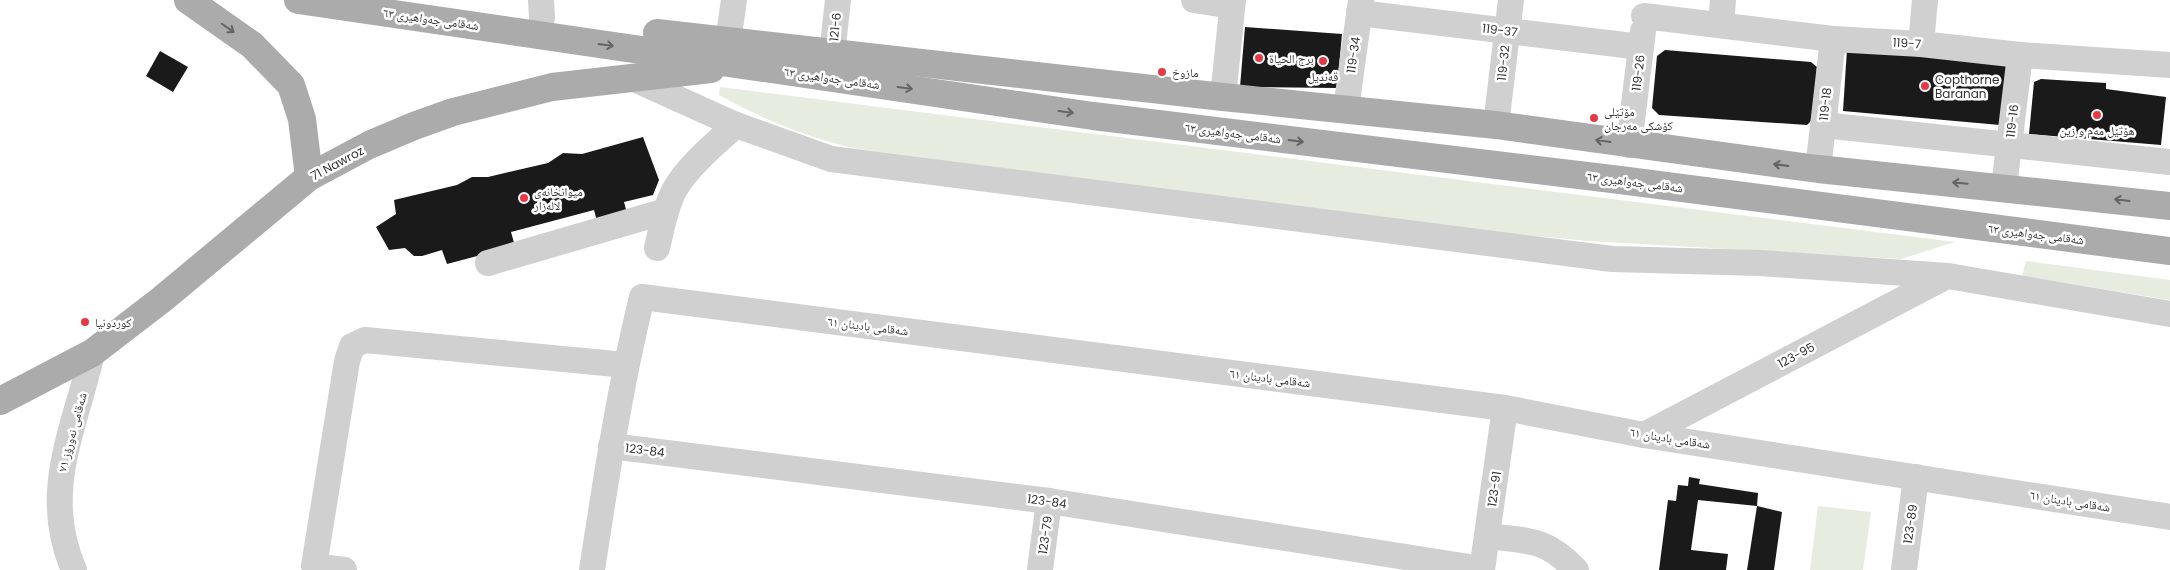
<svg xmlns="http://www.w3.org/2000/svg" width="2170" height="570" viewBox="0 0 2170 570" font-family="Poppins,'Noto Naskh Arabic',sans-serif">
<style>
.green{fill:#e6ecdf}
.building{fill:#1a1a1a}
.lines{fill:none;stroke-linecap:round;stroke-linejoin:round}
.minor{stroke:#d0d0d0;stroke-width:26}
.major{stroke:#ababab;stroke-width:28}
.oneway{stroke:#636363}
.poi-dot{fill:#e63946;stroke:#fff;stroke-width:2}
.labels{text-anchor:middle;dominant-baseline:central;stroke-width:5;stroke-linejoin:round;paint-order:stroke}
.street-label{font-size:12px;fill:#333;stroke:#fff}
.poi-label{font-size:12px;fill:#333;stroke:#fff;text-anchor:start}
</style>
<rect width="100%" height="100%" fill="#fff"/>
<g class="green">
<path d="M720,87L1955,242L1901,259L1589,241L1471,230L858,149C810,139 762,119 719,95Z"/>
<path d="M2026,261L2170,280V300L2022,276Z"/>
<path d="M1818,506L1871,512L1863,570H1810Z"/>
</g>
<g class="building">
<path d="M1245,27L1342,34L1337,88L1240,87Z"/>
<path d="M1847,49L2007,62L2000,125L1843,111Z"/>
<path d="M1665,50L1811,62L1817,67L1813,119L1807,125L1659,115L1652,108L1657,56Z"/>
<path d="M160,51L188,67L173,92L146,76Z"/>
<path d="M2041,79L2106,83V89L2166,97L2161,145L2029,134L2034,82Z"/>
<path d="M643,137L659,180L653,195L624,202L628,217L598,225L594,210L511,232L515,246L447,264L442,250L422,256H414L405,248L389,250L376,227L396,214L394,200L457,185L472,177H488L548,163L563,153L582,154Z"/>
<path d="M1689,477L1700,479L1699,484L1758,493L1757,506L1698,500L1691,550L1728,554L1726,570H1659L1668,500L1676,501L1678,485L1688,486Z"/>
<path d="M1757,506L1782,512L1774,570H1747Z"/>
</g>
<g class="lines">
<g class="minor">
<path d="M541,0L542,18"/>
<path d="M1194,0L1232,6"/>
<path d="M1359,13L1641,47"/>
<path d="M1644,16L1833,39L1921,44L2020,55L2170,65"/>
<path d="M1721,25L1723,0"/>
<path d="M728,42L734,0"/>
<path d="M1921,44L1925,0"/>
<path d="M832,54L838,0"/>
<path d="M634,79L736,125L831,159L1612,259L1760,263L1948,276L2170,314"/>
<path d="M1223,97L1233,0"/>
<path d="M1346,109L1361,0"/>
<path d="M1496,125L1511,0"/>
<path d="M1823,125L2170,162"/>
<path d="M1629,145L1643,31"/>
<path d="M1818,169L1833,39"/>
<path d="M2004,187L2020,55"/>
<path d="M657,248C662,228 665,207 675,189C688,166 716,143 736,125"/>
<path d="M488,263L666,211"/>
<path d="M1644,435L1947,276"/>
<path d="M611,446L1049,501L1482,569"/>
<path d="M1487,536C1529,541 1545,538 1576,570"/>
<path d="M74,570C40,492 75,429 92,353"/>
<path d="M344,570L314,566L347,361L352,346L365,340L626,365"/>
<path d="M592,570C606,478 620,387 642,297L1505,408L1644,435L2170,517"/>
<path d="M1040,570L1049,501"/>
<path d="M1482,570L1505,408"/>
<path d="M1904,570L1916,477"/>
</g>
<g class="major">
<path d="M188,0L252,45L291,85L302,119L309,177"/>
<path d="M298,0L1093,116L1620,180L2170,251"/>
<path d="M657,33L1223,97L1496,125L1818,169L2170,206"/>
<path d="M0,401L92,353L161,300L309,177L369,145L414,126L453,112L552,87L711,69"/>
</g>
</g>
<defs><path id="oneway-shaft" d="M-6 0H5M1.5-3L5.5 0L1.5 3" fill="none" stroke-width="1.6" stroke-linecap="round" stroke-linejoin="round" transform="scale(1.25)"/></defs>
<g class="oneway">
<use href="#oneway-shaft" transform="translate(228 28) rotate(35)"/>
<use href="#oneway-shaft" transform="translate(606 45) rotate(8)"/>
<use href="#oneway-shaft" transform="translate(905 88) rotate(8)"/>
<use href="#oneway-shaft" transform="translate(1066 112) rotate(8)"/>
<use href="#oneway-shaft" transform="translate(1296 141) rotate(7)"/>
<use href="#oneway-shaft" transform="translate(1603 141) rotate(-172)"/>
<use href="#oneway-shaft" transform="translate(1781 165) rotate(-173)"/>
<use href="#oneway-shaft" transform="translate(1960 183) rotate(-175)"/>
<use href="#oneway-shaft" transform="translate(2122 200) rotate(-173)"/>
</g>
<g class="poi-dot">
<circle cx="1259" cy="58" r="5"/>
<circle cx="1323" cy="61" r="5"/>
<circle cx="1162" cy="72" r="5"/>
<circle cx="1925" cy="86" r="5"/>
<circle cx="2097" cy="115" r="5"/>
<circle cx="1594" cy="118" r="5"/>
<circle cx="524" cy="198" r="5"/>
<circle cx="85" cy="322" r="5"/>
</g>
<g class="labels">
<g class="street-label">
<text transform="translate(431 19) rotate(8)">شەقامی جەواهیری ٦٣</text>
<text transform="translate(835 27) rotate(-84)">121-6</text>
<text transform="translate(1500 30) rotate(7)">119-37</text>
<text transform="translate(1907 43) rotate(4)">119-7</text>
<text transform="translate(1353 55) rotate(-82)">119-34</text>
<text transform="translate(1503 63) rotate(-84)">119-32</text>
<text transform="translate(1638 73) rotate(-83)">119-26</text>
<text transform="translate(832 78) rotate(8)">شەقامی جەواهیری ٦٣</text>
<text transform="translate(1825 104) rotate(-84)">119-18</text>
<text transform="translate(2012 121) rotate(-83)">119-16</text>
<text transform="translate(1233 133) rotate(7)">شەقامی جەواهیری ٦٣</text>
<text transform="translate(337 163) rotate(-28)">71 Nawroz</text>
<text transform="translate(1635 182) rotate(7)">شەقامی جەواهیری ٦٣</text>
<text transform="translate(2036 234) rotate(7)">شەقامی جەواهیری ٦٣</text>
<text transform="translate(868 326) rotate(7)">شەقامی بادینان ٦١</text>
<text transform="translate(1796 355) rotate(-28)">123-95</text>
<text transform="translate(1270 378) rotate(7)">شەقامی بادینان ٦١</text>
<text transform="translate(72 432) rotate(-75)">شەقامی نەورۆز ٧١</text>
<text transform="translate(1670 438) rotate(9)">شەقامی بادینان ٦١</text>
<text transform="translate(645 450) rotate(7)">123-84</text>
<text transform="translate(1494 489) rotate(-82)">123-91</text>
<text transform="translate(1047 501) rotate(8)">123-84</text>
<text transform="translate(2070 501) rotate(9)">شەقامی بادینان ٦١</text>
<text transform="translate(1910 524) rotate(-82)">123-89</text>
<text transform="translate(1045 535) rotate(-82)">123-79</text>
</g>
<g class="poi-label">
<text x="1269" y="58">برج الحياة</text>
<text x="1172" y="72">مازوخ</text>
<text x="1323" y="76" text-anchor="middle">قەندیل</text>
<text x="1935" y="79">Copthorne<tspan x="1935" dy="14">Baranan</tspan></text>
<text x="1604" y="111">مۆتێلی<tspan x="1604" dy="14">کۆشکی مەرجان</tspan></text>
<text x="2097" y="130" text-anchor="middle">هۆتێل مەم و زین</text>
<text x="534" y="191">میوانخانەی<tspan x="534" dy="14">لالەزار</tspan></text>
<text x="95" y="322">كوردونيا</text>
</g>
</g>
</svg>
